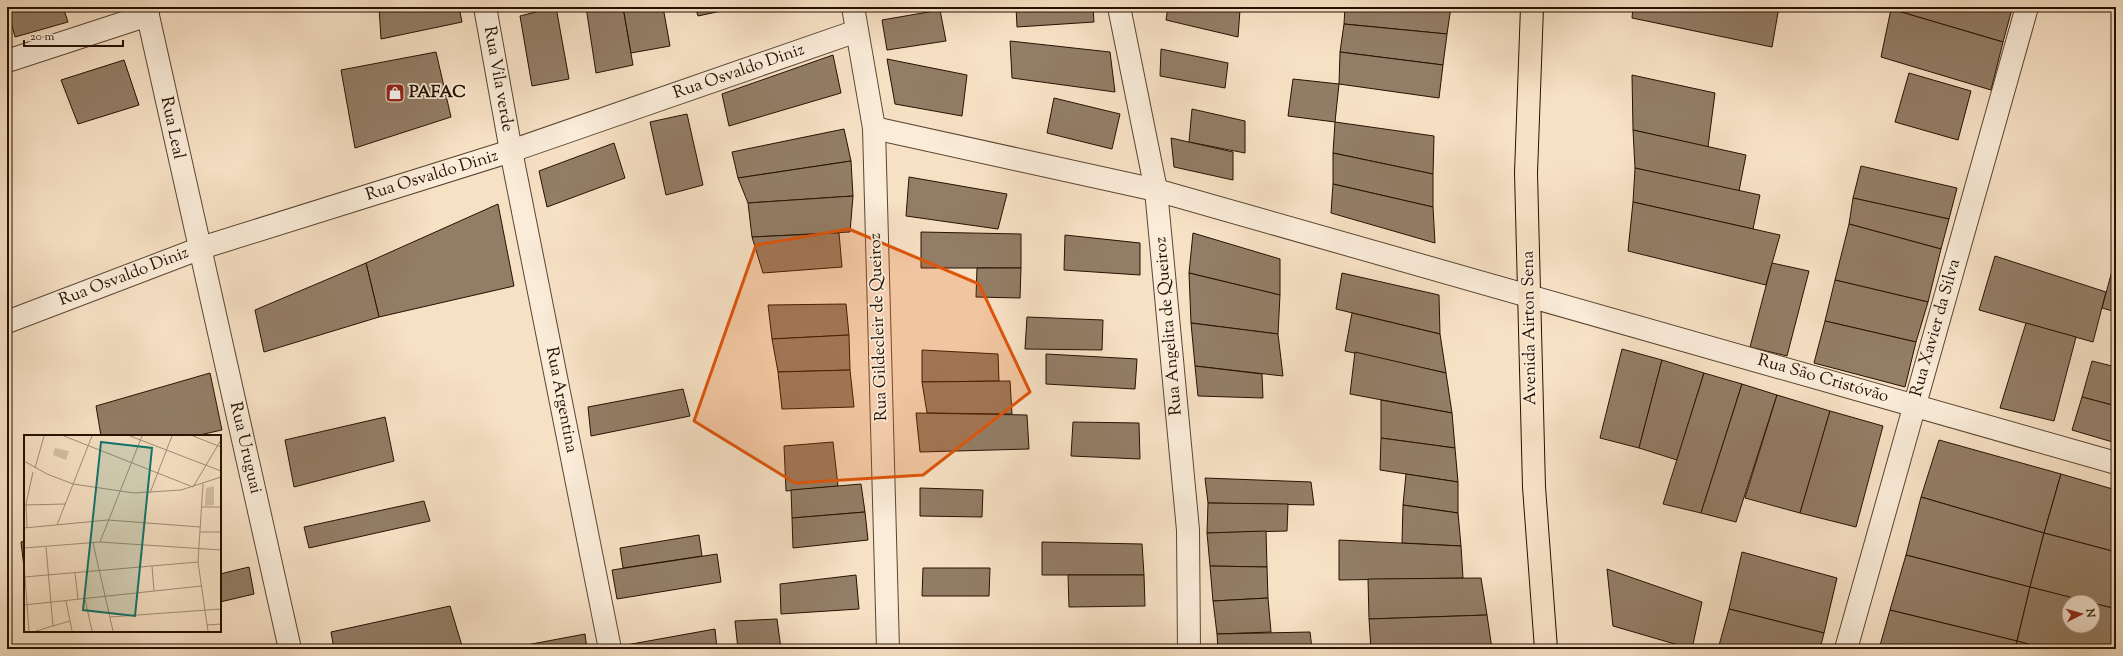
<svg xmlns="http://www.w3.org/2000/svg" width="2123" height="656" viewBox="0 0 2123 656" font-family="'Sorts Mill Goudy',serif">
<style>
.building{fill:#937d66;stroke:#261100}
.lines{fill:none;stroke-linecap:round;stroke-linejoin:round}
.minor-casing{stroke:#5a4531;stroke-width:24}
.major-casing{stroke:#261100;stroke-width:24}
.minor{stroke:#faecd9;stroke-width:22}
.major{stroke:#f7e1c5;stroke-width:22}
.marked{fill:#de550b;fill-opacity:0.2;stroke:#de550b;stroke-width:3;stroke-linejoin:round}
.labels{text-anchor:middle;dominant-baseline:central;stroke-width:3.5;stroke-linejoin:round;paint-order:stroke}
.street-label{font-size:17px;fill:#261100;stroke:#faecd9}
.poi-label{font-size:17px;font-weight:bold;fill:#261100;stroke:#faecd9;text-anchor:start}
.inset-road{fill:none;stroke:#a38e76;stroke-width:1}
.view{fill:#0f766e;fill-opacity:0.15;stroke:#0f766e;stroke-width:2}
.inset-edge{fill:none;stroke:#261100;stroke-width:2}
</style>
<rect width="100%" height="100%" fill="#f7e1c5"/>
<filter id="stains"><feTurbulence type="fractalNoise" baseFrequency=".005" numOctaves="4"/><feColorMatrix values="0 0 0 0 .2 0 0 0 0 .09 0 0 0 0 .02 0 0 0 .5 -.17"/></filter>
<radialGradient id="worn" r=".72"><stop offset=".6" stop-color="#630" stop-opacity="0"/><stop offset="1" stop-color="#630" stop-opacity=".3"/></radialGradient>
<g class="building">
<path d="M7,7H63L68,22L15,37Z"/>
<path d="M379,7H459L462,22L381,39Z"/>
<path d="M556,7L569,79L532,86L520,16Z"/>
<path d="M586,7H623L633,65L596,73Z"/>
<path d="M623,7H663L670,46L631,53Z"/>
<path d="M695,7H740L698,16Z"/>
<path d="M886,7H904L887,10Z"/>
<path d="M1016,7H1093L1094,22L1017,27Z"/>
<path d="M1168,7H1226L1240,10L1238,37L1166,20Z"/>
<path d="M1345,7H1451L1447,34L1344,24Z"/>
<path d="M1633,7H1779L1772,47L1632,18Z"/>
<path d="M1892,7H2006L2012,9L2003,42L1891,9Z"/>
<path d="M1891,9L2003,42L1991,90L1881,57Z"/>
<path d="M940,10L946,41L887,50L882,20Z"/>
<path d="M1344,24L1447,34L1443,65L1340,52Z"/>
<path d="M1010,41L1110,52L1115,92L1012,78Z"/>
<path d="M1161,49L1228,63L1225,88L1160,76Z"/>
<path d="M436,52L451,117L355,148L341,70Z"/>
<path d="M1340,52L1443,65L1439,98L1339,84Z"/>
<path d="M833,55L841,93L729,126L722,94Z"/>
<path d="M887,59L967,75L962,116L895,104Z"/>
<path d="M124,60L139,105L78,124L61,80Z"/>
<path d="M1909,73L1971,91L1958,140L1895,122Z"/>
<path d="M1632,75L1715,93L1708,147L1633,130Z"/>
<path d="M1293,79L1339,84L1335,122L1288,116Z"/>
<path d="M1054,98L1120,114L1112,149L1047,133Z"/>
<path d="M1192,109L1245,121V153L1189,142Z"/>
<path d="M687,114L703,185L666,195L650,122Z"/>
<path d="M1335,122L1434,136L1433,174L1333,153Z"/>
<path d="M844,129L851,161L738,178L732,152Z"/>
<path d="M1633,130L1746,155L1739,191L1635,168Z"/>
<path d="M1171,138L1233,152V180L1174,167Z"/>
<path d="M614,143L625,178L547,207L539,171Z"/>
<path d="M1333,153L1433,174V207L1333,184Z"/>
<path d="M851,161L853,196L748,203L738,178Z"/>
<path d="M1861,166L1957,188L1949,219L1853,198Z"/>
<path d="M1635,168L1760,195L1753,229L1633,202Z"/>
<path d="M909,177L1007,194L998,229L906,216Z"/>
<path d="M1333,184L1433,207L1435,243L1331,213Z"/>
<path d="M853,196L850,232L752,237L748,203Z"/>
<path d="M1853,198L1949,219L1941,249L1849,224Z"/>
<path d="M1633,202L1780,235L1766,285L1628,251Z"/>
<path d="M498,204L514,286L379,317L366,263Z"/>
<path d="M1849,224L1941,249L1928,302L1835,280Z"/>
<path d="M921,232L1021,234V268H921Z"/>
<path d="M839,233L842,267L763,273L752,237Z"/>
<path d="M1193,233L1280,259V295L1189,273Z"/>
<path d="M1065,235L1140,243V275L1064,270Z"/>
<path d="M1995,256L2106,292L2093,342L1979,310Z"/>
<path d="M2116,256V312L2102,308Z"/>
<path d="M366,263L379,317L264,352L255,310Z"/>
<path d="M1772,263L1809,271L1787,356L1750,347Z"/>
<path d="M977,268H1021L1020,298L976,297Z"/>
<path d="M1189,273L1280,295L1278,334L1191,323Z"/>
<path d="M1342,273L1439,295L1440,334L1336,309Z"/>
<path d="M1835,280L1928,302L1916,342L1825,321Z"/>
<path d="M846,304L849,335L772,339L768,305Z"/>
<path d="M1352,313L1440,334L1446,373L1345,351Z"/>
<path d="M1027,317L1103,320L1102,350L1025,349Z"/>
<path d="M1825,321L1916,342L1905,387L1814,363Z"/>
<path d="M1191,323L1278,334L1283,376L1195,366Z"/>
<path d="M2026,323L2076,337L2054,421L2000,408Z"/>
<path d="M849,335L850,370L778,372L772,339Z"/>
<path d="M1622,349L1662,360L1639,448L1600,438Z"/>
<path d="M922,350L998,354L999,381L922,382Z"/>
<path d="M1355,352L1446,373L1452,413L1350,394Z"/>
<path d="M1046,354L1137,359L1135,389L1046,384Z"/>
<path d="M1662,360L1704,373L1677,460L1639,448Z"/>
<path d="M2092,361L2116,367V406L2082,397Z"/>
<path d="M1195,366L1262,374L1263,398L1198,396Z"/>
<path d="M850,370L854,407L782,409L778,372Z"/>
<path d="M210,373L222,430L195,436H101L96,406Z"/>
<path d="M1704,373L1742,384L1701,513L1663,504Z"/>
<path d="M1010,381L1012,414L927,413L922,382Z"/>
<path d="M1742,384L1777,395L1736,522L1701,513Z"/>
<path d="M683,389L690,416L591,436L588,407Z"/>
<path d="M1777,395L1830,411L1800,513L1745,498Z"/>
<path d="M2082,397L2116,406V443L2072,430Z"/>
<path d="M1381,400L1452,413L1455,448L1381,438Z"/>
<path d="M1830,411L1883,426L1856,527L1800,513Z"/>
<path d="M916,413L1027,415L1029,449L920,452Z"/>
<path d="M385,417L394,461L294,487L285,440Z"/>
<path d="M1073,422L1139,423L1140,459L1071,456Z"/>
<path d="M1381,438L1455,448L1458,482L1380,470Z"/>
<path d="M1939,440L2061,474L2044,533L1921,497Z"/>
<path d="M833,442L838,486L786,491L784,446Z"/>
<path d="M1406,474L1458,482V513L1403,505Z"/>
<path d="M2061,474L2116,490V552L2044,533Z"/>
<path d="M1205,478L1311,482L1314,505L1208,503Z"/>
<path d="M861,484L865,512L792,518L791,490Z"/>
<path d="M920,488L983,490L982,517L920,516Z"/>
<path d="M1921,497L2044,533L2030,587L1906,555Z"/>
<path d="M424,501L430,521L309,548L304,527Z"/>
<path d="M1208,503L1288,504L1287,531L1207,533Z"/>
<path d="M1403,505L1458,513L1461,546L1402,543Z"/>
<path d="M865,512L868,540L793,548L792,518Z"/>
<path d="M1266,531L1267,567L1210,566L1207,533Z"/>
<path d="M2044,533L2116,552V609L2030,587Z"/>
<path d="M699,535L702,556L623,568L620,548Z"/>
<path d="M1339,540L1461,546L1463,578L1339,580Z"/>
<path d="M25,541V576L21,542Z"/>
<path d="M1042,542L1142,544L1144,575H1042Z"/>
<path d="M1742,552L1837,578L1824,633L1729,609Z"/>
<path d="M717,554L721,582L617,599L612,570Z"/>
<path d="M1906,555L2030,587L2017,641L1890,610Z"/>
<path d="M1210,566L1267,567L1268,598L1213,601Z"/>
<path d="M249,567L254,594L220,602V574Z"/>
<path d="M923,568H990L989,596H922Z"/>
<path d="M1607,569L1702,602L1692,649L1613,626Z"/>
<path d="M856,575L859,609L781,614L780,584Z"/>
<path d="M1068,575H1144L1145,606L1069,607Z"/>
<path d="M1481,578L1487,615L1369,619L1368,579Z"/>
<path d="M2030,587L2089,602H2069V626H2093V603L2116,609V649H2047L2017,641Z"/>
<path d="M1268,598L1271,632L1217,634L1213,601Z"/>
<path d="M450,606L463,649H334L331,632Z"/>
<path d="M1729,609L1824,633L1820,649H1718Z"/>
<path d="M1890,610L2017,641L2015,649H1879Z"/>
<path d="M1487,615L1492,649H1371L1369,619Z"/>
<path d="M777,619L781,649H738L735,621Z"/>
<path d="M715,629L717,649H626V645Z"/>
<path d="M1310,632L1312,649H1218L1217,634Z"/>
<path d="M585,634L587,649H505Z"/>
<path d="M2017,641L2047,649H2015Z"/>
</g>
<g class="lines">
<defs>
<g id="minor">
<path d="M146,7L290,649"/>
<path d="M485,7L511,151L610,649"/>
<path d="M853,7L874,128L888,649"/>
<path d="M1119,7L1156,190L1188,530L1189,649"/>
<path d="M7,61L148,15"/>
<path d="M874,128L1156,190L2116,463"/>
<path d="M7,322L201,248L511,151L857,31"/>
<path d="M1846,649L2027,7"/>
</g>
<path id="major" d="M1532,7L1526,173L1534,487L1546,649"/>
</defs>
<use href="#minor" class="minor-casing"/>
<use href="#major" class="major-casing"/>
<use href="#minor" class="minor"/>
<use href="#major" class="major"/>
</g>
<path class="marked" d="M849,229L979,284L1030,392L923,475L795,483L694,421L756,245Z"/>
<defs>
<symbol id="shop-square" viewBox="-11 -11 22 22"><rect x="-9" y="-9" width="18" height="18" rx="4" fill="#8f2418" stroke="#faecd9"/><path d="M-5-2.5h2.3a2.7 3.5 0 0 1 5.4 0H5L5.5 6h-11ZM-1.5-2.5h3a1.5 2.3 0 0 0-3 0Z" fill="#fff"/></symbol>
</defs>
<g fill-rule="evenodd">
<use href="#shop-square" x="384" y="82" width="22" height="22"/>
</g>
<g class="labels">
<g class="street-label">
<text transform="translate(739 72) rotate(-19)">Rua Osvaldo Diniz</text>
<text transform="translate(498 79) rotate(80)">Rua Vila verde</text>
<text transform="translate(172 128) rotate(78)">Rua Leal</text>
<text transform="translate(432 176) rotate(-17)">Rua Osvaldo Diniz</text>
<text transform="translate(124 277) rotate(-21)">Rua Osvaldo Diniz</text>
<text transform="translate(1169 326) rotate(-95)">Rua Angelita de Queiroz</text>
<text transform="translate(879 327) rotate(-92)">Rua Gildecleir de Queiroz</text>
<text transform="translate(1530 328) rotate(-91)">Avenida Airton Sena</text>
<text transform="translate(1936 328) rotate(-74)">Rua Xavier da Silva</text>
<text transform="translate(1823 379) rotate(16)">Rua São Cristóvão</text>
<text transform="translate(561 400) rotate(79)">Rua Argentina</text>
<text transform="translate(245 448) rotate(77)">Rua Uruguai</text>
</g>
<g class="poi-label">
<text x="409" y="93">PAFAC</text>
</g>
</g>
<g transform="translate(24 435)">
<rect width="197" height="197" fill="#f7e1c5"/>
<path d="M31,13L45,16L42,25L29,20ZM190,51V70L181,71L182,53Z" fill="#d3bea4"/>
<path class="inset-road" d="M40,1L169,52L197,5M106,1L197,36M169,1L197,12M0,26L23,39L49,49L110,58L157,55L197,42M11,33L20,1M179,49L174,127L184,196M126,58L148,1M0,70L42,69M178,72H197M33,90L68,1M0,93L84,85L176,92M3,93L2,69L9,37M176,97H197M76,107L118,1M69,108L89,196M22,112L29,191M0,113L76,107L197,115M0,129L5,196M128,131L130,156M51,138L54,164M0,142L174,127M61,164L68,196M42,166L48,196M0,170L177,151M86,182L197,174M183,190L197,189M12,196L46,186"/>
<path class="view" d="M77,7L128,13L111,181L59,175Z"/>
<rect width="197" height="197" class="inset-edge"/>
</g>
<rect width="2123" height="656" fill="none" stroke="#f7e1c5" stroke-width="24"/>
<rect x="8" y="8" width="2107" height="640" fill="none" stroke="#261100" stroke-width="2"/>
<rect x="12" y="12" width="2099" height="632" fill="none" stroke="#261100"/>
<g transform="translate(2081 614) rotate(84)"><circle r="19" fill="#faecd9" stroke="#a59482"/>
<path d="M0-3L7 15L0 10L-7 15Z" fill="#8f2418"/>
<text y="-6" font-size="11" font-weight="bold" text-anchor="middle" fill="#261100">N</text>
</g>
<path d="M24 40v6h99v-6" fill="none" stroke="#261100" stroke-width="2"/>
<text x="30" y="40" font-size="12" fill="#261100" stroke="#faecd9" stroke-width="3" paint-order="stroke">20 m</text>
<rect width="100%" height="100%" filter="url(#stains)"/>
<rect width="100%" height="100%" fill="url(#worn)"/>
</svg>
